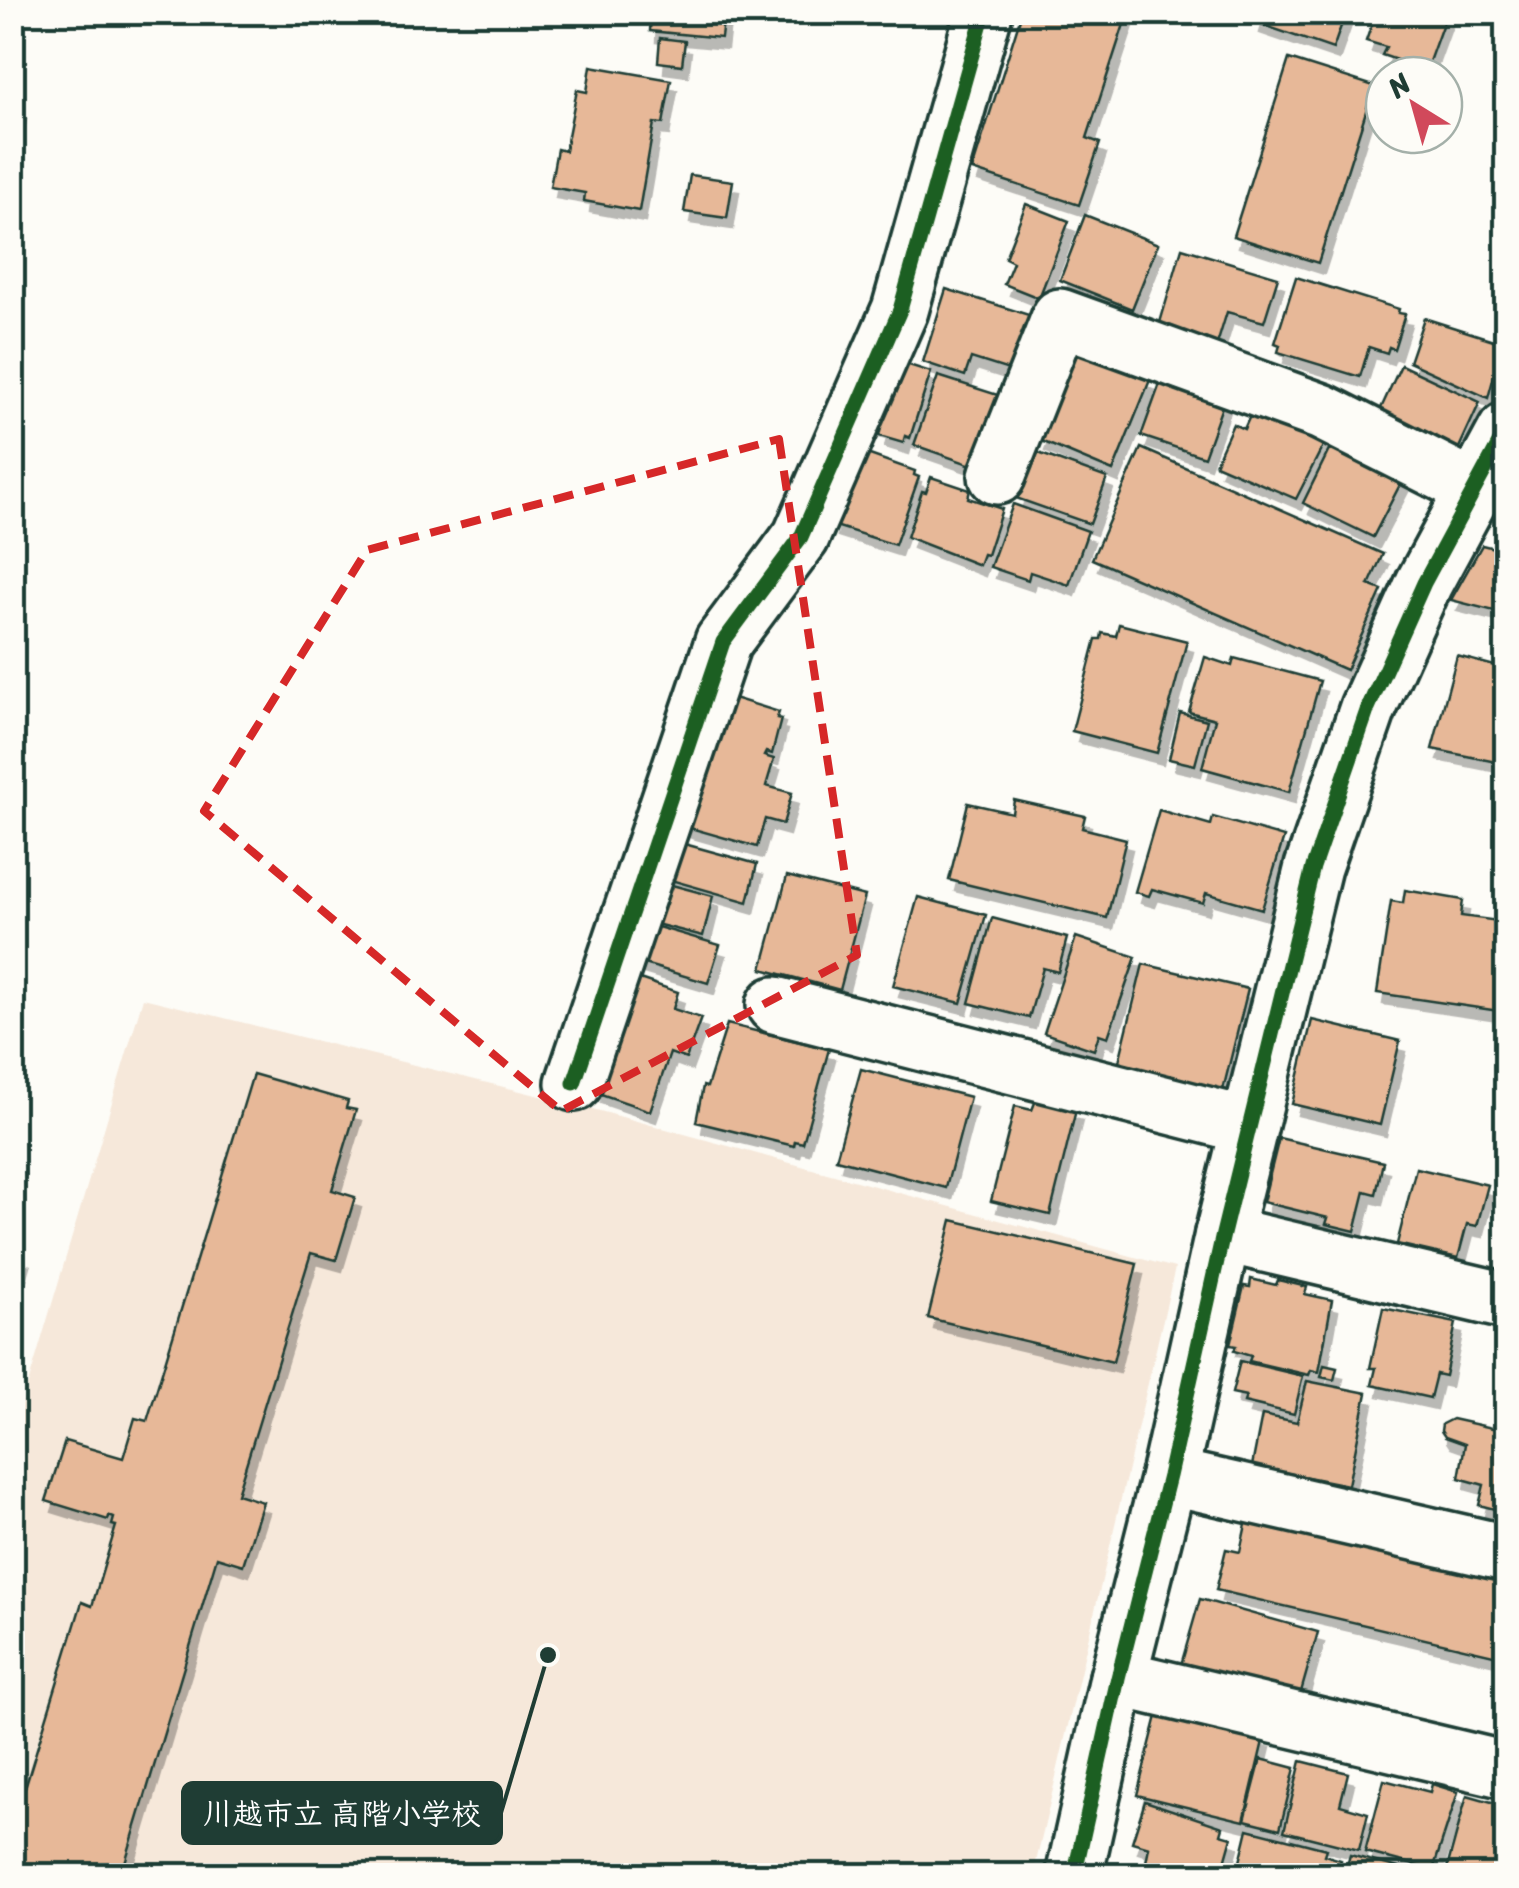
<svg xmlns="http://www.w3.org/2000/svg" width="1519" height="1888" viewBox="0 0 1519 1888" font-family="Sriracha,'Klee One',sans-serif">
<style>
.built{fill:#f6e8da}
.building{fill:#e7b898;stroke:#1f3d34;stroke-width:2.5;filter:url(#shadow)}
.lines{fill:none;stroke-linecap:round;stroke-linejoin:round}
.minor-casing{stroke:#1f3d34;stroke-width:62}
.minor{stroke:#fdfcf7;stroke-width:55}
.cycleway-casing{stroke:#fdfcf7;stroke-width:21}
.cycleway{stroke:#1b5e20;stroke-width:15}
.marked{fill:none;stroke:#d62828;stroke-width:8;stroke-dasharray:20 12;stroke-linejoin:round}
.leader{fill:none;stroke:#1f3d34;stroke-width:4}
.callout-dot{fill:#1f3d34;stroke:#fdfcf7;stroke-width:4}
.callout{fill:#1f3d34;stroke:#1f3d34;stroke-width:4}
.callout-label{font-size:30px;text-anchor:middle;font-weight:bold;fill:#fff}
</style>
<defs>
<filter id="shadow"><feDropShadow dx="6" dy="11" stdDeviation="0" flood-color="#0004"/></filter>
</defs>
<rect width="100%" height="100%" fill="#fdfcf7"/>
<filter id="ink" filterUnits="userSpaceOnUse"><feTurbulence type="fractalNoise" baseFrequency=".01" numOctaves="2"/><feDisplacementMap in="SourceGraphic" scale="20" xChannelSelector="R" yChannelSelector="G"/><feConvolveMatrix kernelMatrix="1 2 1 2 8 2 1 2 1" color-interpolation-filters="sRGB"/></filter>
<g filter="url(#ink)">
<path class="built" d="M143,998L589,1108L1175,1268L1033,1875L13,1876V1435Z"/>
<g class="building">
<path d="M651,12H724L721,38L650,31Z"/>
<path d="M1022,12L1127,15L1087,138L1100,143L1079,205L972,170Z"/>
<path d="M1257,12H1346L1333,49L1254,22Z"/>
<path d="M1376,12H1447L1426,70L1382,55L1386,47L1366,41Z"/>
<path d="M660,38L685,41L682,65L658,62Z"/>
<path d="M1289,59L1374,86L1318,263L1233,236Z"/>
<path d="M591,66L671,80L663,124L654,123L639,211L584,201L585,193L550,187L557,149L565,151L577,90L587,92Z"/>
<path d="M12,107L20,108L12,155Z"/>
<path d="M690,175L733,181L727,218L684,212Z"/>
<path d="M1026,204L1069,221L1039,298L1004,284L1013,262L1005,258Z"/>
<path d="M1085,215L1158,244L1132,309L1060,280Z"/>
<path d="M1182,248L1278,277L1264,322L1227,312L1215,351L1159,326Z"/>
<path d="M1296,277L1399,309L1398,313L1405,314L1394,349L1389,347L1387,353L1369,347L1360,377L1278,352L1280,345L1275,343Z"/>
<path d="M946,289L1032,316L1015,372L971,358L965,376L923,362Z"/>
<path d="M1424,318L1506,344V358L1497,377L1494,376L1488,398L1409,362Z"/>
<path d="M1078,351L1150,380L1113,471L1039,440L1072,357Z"/>
<path d="M890,359L931,372L910,438L905,436L903,443L879,436L881,428L869,425Z"/>
<path d="M1401,365L1480,402L1458,450L1377,417Z"/>
<path d="M938,376L1004,397L980,468L914,445Z"/>
<path d="M1162,378L1224,401L1204,457L1141,436Z"/>
<path d="M1259,408L1327,438L1296,499L1215,464L1233,424L1244,429L1250,416L1254,418Z"/>
<path d="M1335,438L1406,473L1373,537L1303,503Z"/>
<path d="M1141,448L1383,554L1369,585L1382,590L1346,670L1092,559Z"/>
<path d="M853,449L915,471L914,475L919,477L895,545L832,525Z"/>
<path d="M1033,451L1107,478L1090,524L1016,498Z"/>
<path d="M931,477L970,490L968,498L1002,509L987,555L983,554L979,565L907,537L922,491L926,492Z"/>
<path d="M1013,504L1088,531L1069,585L1030,572L1028,580L990,567Z"/>
<path d="M1482,545L1506,551V614L1451,600Z"/>
<path d="M1119,624L1187,641L1157,753L1072,731L1096,639H1101L1102,633L1116,636Z"/>
<path d="M1457,656L1506,669V764L1432,749Z"/>
<path d="M1205,657L1232,666L1234,658L1320,681L1289,792L1202,768L1215,719L1189,712Z"/>
<path d="M724,695L779,712L777,718L781,719L772,754L766,752L764,756L774,759L766,786L792,793L783,824L765,819L757,847L676,824Z"/>
<path d="M1180,713L1207,720L1195,765L1169,759Z"/>
<path d="M1014,800L1085,816L1082,828L1126,839L1107,918L949,880L968,803L1012,813Z"/>
<path d="M1159,810L1211,825L1213,817L1284,837L1262,909L1206,893L1203,903L1152,889L1149,896L1135,892Z"/>
<path d="M670,840L757,864L748,902L660,877Z"/>
<path d="M787,876L865,896L840,990L762,969Z"/>
<path d="M657,881L713,896L703,936L648,922Z"/>
<path d="M1405,890L1463,900L1461,916L1506,922V1012L1377,993L1391,901L1403,903Z"/>
<path d="M918,897L986,915L961,1003L893,986Z"/>
<path d="M992,918L1067,938L1058,972L1043,968L1029,1018L969,1003Z"/>
<path d="M644,923L720,945L708,983L634,961Z"/>
<path d="M1076,937L1136,957L1108,1037L1099,1034L1094,1050L1044,1033Z"/>
<path d="M1143,964L1248,989L1223,1090L1219,1089L1218,1094L1117,1070Z"/>
<path d="M628,975L678,992L673,1009L701,1018L686,1059L670,1053L650,1111L595,1092Z"/>
<path d="M1312,1020L1400,1041L1380,1125L1292,1104Z"/>
<path d="M727,1024L829,1049L803,1143L795,1141L794,1146L696,1122L703,1086L707,1087Z"/>
<path d="M861,1069L970,1097L946,1188L836,1159Z"/>
<path d="M253,1074L348,1101L346,1108L356,1110L332,1190L355,1197L336,1260L311,1253L237,1494L263,1502L243,1565L217,1557L121,1876H12V1830L82,1602L92,1606L116,1526L112,1525L114,1518L109,1516L108,1520L46,1501L65,1441L123,1458L135,1418L147,1421Z"/>
<path d="M1036,1100L1076,1110L1050,1215L991,1201L1015,1106L1032,1110Z"/>
<path d="M1279,1138L1383,1162L1376,1194L1365,1191L1355,1231L1326,1224L1328,1218L1263,1202Z"/>
<path d="M1416,1168L1488,1185L1477,1226L1467,1224L1458,1258L1397,1244Z"/>
<path d="M952,1220L1137,1264L1113,1362L928,1318Z"/>
<path d="M12,1252L24,1255L12,1297Z"/>
<path d="M1251,1279L1276,1285L1278,1280L1307,1287L1305,1294L1332,1300L1319,1372L1311,1370L1309,1375L1249,1361L1251,1356L1234,1351L1236,1346L1230,1345L1244,1286L1250,1287Z"/>
<path d="M1383,1308L1456,1323L1445,1376L1436,1374L1430,1398L1372,1385L1376,1368H1370Z"/>
<path d="M1240,1361L1303,1376L1294,1414L1244,1402L1246,1396L1232,1393Z"/>
<path d="M1324,1365L1337,1368L1334,1380L1321,1377Z"/>
<path d="M1307,1381L1367,1393L1348,1485L1252,1466L1262,1415L1297,1422Z"/>
<path d="M1452,1419L1506,1431V1512L1479,1505L1484,1485L1459,1478L1465,1444L1445,1437L1441,1431L1442,1424Z"/>
<path d="M1248,1515L1506,1576V1658L1216,1590L1226,1549L1240,1552Z"/>
<path d="M1200,1599L1318,1632L1299,1699L1181,1665Z"/>
<path d="M1158,1712L1264,1737L1244,1821L1137,1795Z"/>
<path d="M1261,1759L1295,1768L1280,1829L1245,1820Z"/>
<path d="M1301,1761L1348,1773L1340,1805L1368,1813L1359,1850L1284,1831Z"/>
<path d="M1384,1780L1430,1792L1432,1784L1458,1792L1433,1870L1365,1852Z"/>
<path d="M1467,1795L1506,1806V1876H1459L1446,1872Z"/>
<path d="M1145,1801L1223,1827L1221,1834L1232,1837L1221,1876H1193L1146,1862L1149,1847L1132,1842Z"/>
<path d="M1248,1829L1326,1849L1324,1855L1341,1860L1337,1876H1261L1238,1870Z"/>
<path d="M1350,1855L1429,1876H1344Z"/>
</g>
<g class="lines">
<defs>
<g id="minor">
<path d="M997,476L1060,317L1322,412L1475,489"/>
<path d="M775,1005L1249,1126"/>
<path d="M574,1083L723,642L801,537L900,310L984,12"/>
<path d="M1223,1234L1506,1301"/>
<path d="M1169,1476L1506,1553"/>
<path d="M1118,1678L1506,1770"/>
<path d="M1074,1876L1118,1678L1169,1476L1223,1234L1313,867L1368,708L1424,583L1506,431"/>
</g>
</defs>
<use href="#minor" class="minor-casing"/>
<use href="#minor" class="minor"/>
<defs>
<g id="cycleway">
<path d="M574,1083L723,642L801,537L900,310L984,12"/>
<path d="M1074,1876L1118,1678L1169,1476L1223,1234L1313,867L1368,708L1424,583L1506,431"/>
</g>
</defs>
<use href="#cycleway" class="cycleway-casing"/>
<use href="#cycleway" class="cycleway"/>
</g>
</g>
<path class="marked" d="M779,439L857,955L561,1111L204,811L367,550Z"/>
<path class="leader" d="M548 1655L501 1813"/>
<circle class="callout-dot" cx="548" cy="1655" r="10"/>
<rect class="callout" x="183" y="1783" width="318" height="60" rx="10"/>
<g class="callout-label">
<text x="342" y="1824">川越市立 高階小学校</text>
</g>
<rect width="1519" height="1888" fill="none" stroke="#fdfcf7" stroke-width="50"/>
<rect x="25" y="25" width="1469" height="1838" fill="none" stroke="#1f3d34" stroke-width="4" filter="url(#ink)"/>
<g transform="translate(1414 105) rotate(323)"><circle r="48" fill="#fdfcf7" stroke="#a4b0a9" stroke-width="2.5"/>
<path d="M0-8L18 38L0 25L-18 38Z" fill="#d1495b"/>
<text y="-15" font-size="28" font-weight="bold" text-anchor="middle" fill="#1f3d34">N</text>
</g>
</svg>
